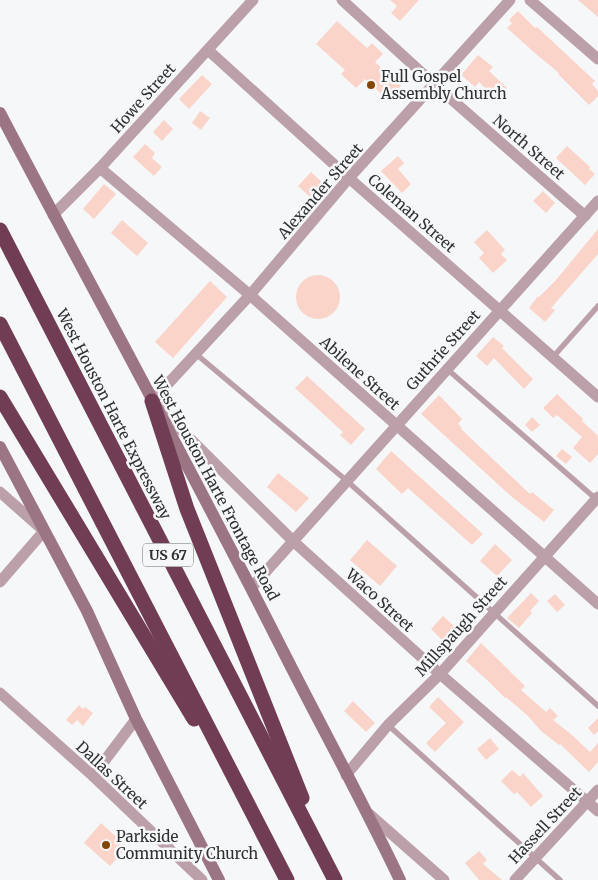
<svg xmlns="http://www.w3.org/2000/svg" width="598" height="880" viewBox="0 0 598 880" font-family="Merriweather,serif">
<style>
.building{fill:#fbd4c9}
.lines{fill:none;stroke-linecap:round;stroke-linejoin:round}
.lane{stroke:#bba0aa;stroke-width:5.5}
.street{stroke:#bba0aa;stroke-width:11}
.secondary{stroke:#9c7585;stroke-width:12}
.highway{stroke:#713d54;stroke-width:15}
.poi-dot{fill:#844704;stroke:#f6f7f9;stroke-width:2}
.labels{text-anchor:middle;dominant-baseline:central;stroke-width:5;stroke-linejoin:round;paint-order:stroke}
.shield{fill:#f6f7f9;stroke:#6b6c6c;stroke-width:1}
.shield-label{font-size:14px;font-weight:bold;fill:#2f3030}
.poi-label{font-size:15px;fill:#2f3030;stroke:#f6f7f9;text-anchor:start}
.street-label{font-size:15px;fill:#2f3030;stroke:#f6f7f9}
</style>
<rect width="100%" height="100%" fill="#f6f7f9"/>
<g class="building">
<path d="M390,0H419L400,21L391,13L397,6Z"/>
<path d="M578,0H598V17Z"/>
<path d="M518,11L535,28L537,27L595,81L592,84L598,91V96L589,105L558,74L559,73L536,54L507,28L512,23L509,20Z"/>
<path d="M337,21L367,48L372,43L383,54L375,62L401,86L388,100L365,79L356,88L341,74L345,70L316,44Z"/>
<path d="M478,55L493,67L489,71L507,88L496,99L479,82L475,87L461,75Z"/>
<path d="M202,75L212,84L189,109L179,99Z"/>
<path d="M200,111L210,118L201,130L192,123Z"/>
<path d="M164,120L173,129L162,141L153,132Z"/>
<path d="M145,144L155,153L152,158L162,167L154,176L133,157Z"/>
<path d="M567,146L590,167L589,169L595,174L585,185L556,158Z"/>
<path d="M398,156L404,163L398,169L411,184L402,193L381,171Z"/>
<path d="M311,172L324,184L311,198L298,186Z"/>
<path d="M104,184L116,194L94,219L83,209Z"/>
<path d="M543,191L555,203L546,213L533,201Z"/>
<path d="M122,220L148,243L137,256L111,233Z"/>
<path d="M598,229V254L551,308L555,310L545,322L529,308L538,296L539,297L556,280Z"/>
<path d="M487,230L505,250L501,254L507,260L493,273L479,258L484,253L474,242Z"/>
<circle cx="318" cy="297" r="22"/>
<path d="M210,281L227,297L173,358L155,342Z"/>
<path d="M493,337L504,346L502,348L533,379L524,389L494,358L487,366L476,356Z"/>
<path d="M307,376L365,429L351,445L340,435L343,432L295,388Z"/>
<path d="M557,394L583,419L582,421L598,436V454L590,463L573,448L582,437L557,415L553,418L543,408Z"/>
<path d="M439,395L462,419L458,424L462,428L461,429L530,494L532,492L554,510L544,522L512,497L421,414Z"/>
<path d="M532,417L540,425L532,432L525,425Z"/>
<path d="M562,449L572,457L566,464L556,456Z"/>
<path d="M391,451L483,534L472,545L408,488L402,494L376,469Z"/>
<path d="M278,473L309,498L296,512L267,487Z"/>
<path d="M367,540L397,566L380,586L350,560Z"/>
<path d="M495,544L512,560L497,576L480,561Z"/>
<path d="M531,593L539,601L530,611L532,613L519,628L507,618Z"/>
<path d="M555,594L565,605L557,612L547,601Z"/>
<path d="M443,616L456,628L443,641L431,629Z"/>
<path d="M481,643L525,686L521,690L546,712L550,708L558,716L553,720L572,735L590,752L598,743V762L589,772L560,744L559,745L541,731L528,716L506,697L505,698L488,681L466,661Z"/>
<path d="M438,697L464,722L435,752L426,743L446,723L429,707Z"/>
<path d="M353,701L375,723L366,732L344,711Z"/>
<path d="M79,705L83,709L85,707L93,713L83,726L77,720L72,725L66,720Z"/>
<path d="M598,718V731L594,735L588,728Z"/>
<path d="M490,738L499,749L486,760L477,749Z"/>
<path d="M512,770L520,777L523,773L543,796L531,807L517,792L514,794L501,781Z"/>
<path d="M101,823L127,847L110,866L84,843Z"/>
<path d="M479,851L487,860L483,864L502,880H479L465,863Z"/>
</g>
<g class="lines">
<g class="lane">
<path d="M196,354L347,481L598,706"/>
<path d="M553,357L598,306"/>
<path d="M447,369L596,499"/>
<path d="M388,725L560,880"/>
</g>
<g class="street">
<path d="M342,0L434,84L585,216"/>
<path d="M510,0L349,178L250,295L152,401L293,541L440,674L598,811"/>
<path d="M530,0L598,59"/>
<path d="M208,50L349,178L598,397"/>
<path d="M100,168L250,295L598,604"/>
<path d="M53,215L100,168L253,0"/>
<path d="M0,492L44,531L0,582"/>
<path d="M252,587L598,201"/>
<path d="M0,693L93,776L202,880"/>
<path d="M346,775L388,725L440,674L598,497"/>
<path d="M93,776L136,719"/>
<path d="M369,814L444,880"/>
<path d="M515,880L598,790"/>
</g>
<g class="secondary">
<path d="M0,113C94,292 192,470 283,651C322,728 363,802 400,880"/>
<path d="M0,447L87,611L136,719L219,880"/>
</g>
<g class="highway">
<path d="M0,230L335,880"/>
<path d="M0,324L287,880"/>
<path d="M0,397C64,505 130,611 194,719"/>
<path d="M152,401L187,509L302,798"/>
</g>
</g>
<g class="poi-dot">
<circle cx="371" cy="85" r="5"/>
<circle cx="106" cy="845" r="5"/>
</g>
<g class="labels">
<rect class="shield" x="143" y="543.5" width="50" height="23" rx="4"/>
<g class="shield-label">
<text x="168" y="555">US 67</text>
</g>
<g class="poi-label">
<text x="381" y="76">Full Gospel<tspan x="381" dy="17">Assembly Church</tspan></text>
<text x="116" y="836">Parkside<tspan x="116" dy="17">Community Church</tspan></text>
</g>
<g class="street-label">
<text transform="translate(143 98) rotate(-48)">Howe Street</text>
<text transform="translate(529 147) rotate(41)">North Street</text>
<text transform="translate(320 191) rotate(-49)">Alexander Street</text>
<text transform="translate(412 213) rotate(41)">Coleman Street</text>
<text transform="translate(443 350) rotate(-48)">Guthrie Street</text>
<text transform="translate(360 373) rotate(42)">Abilene Street</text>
<text transform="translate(114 414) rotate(63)">West Houston Harte Expressway</text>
<text transform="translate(216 488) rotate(62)">West Houston Harte Frontage Road</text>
<text transform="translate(380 600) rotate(42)">Waco Street</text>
<text transform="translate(461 626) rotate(-48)">Millspaugh Street</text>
<text transform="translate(112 775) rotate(43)">Dallas Street</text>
<text transform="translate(545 825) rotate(-47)">Hassell Street</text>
</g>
</g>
</svg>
